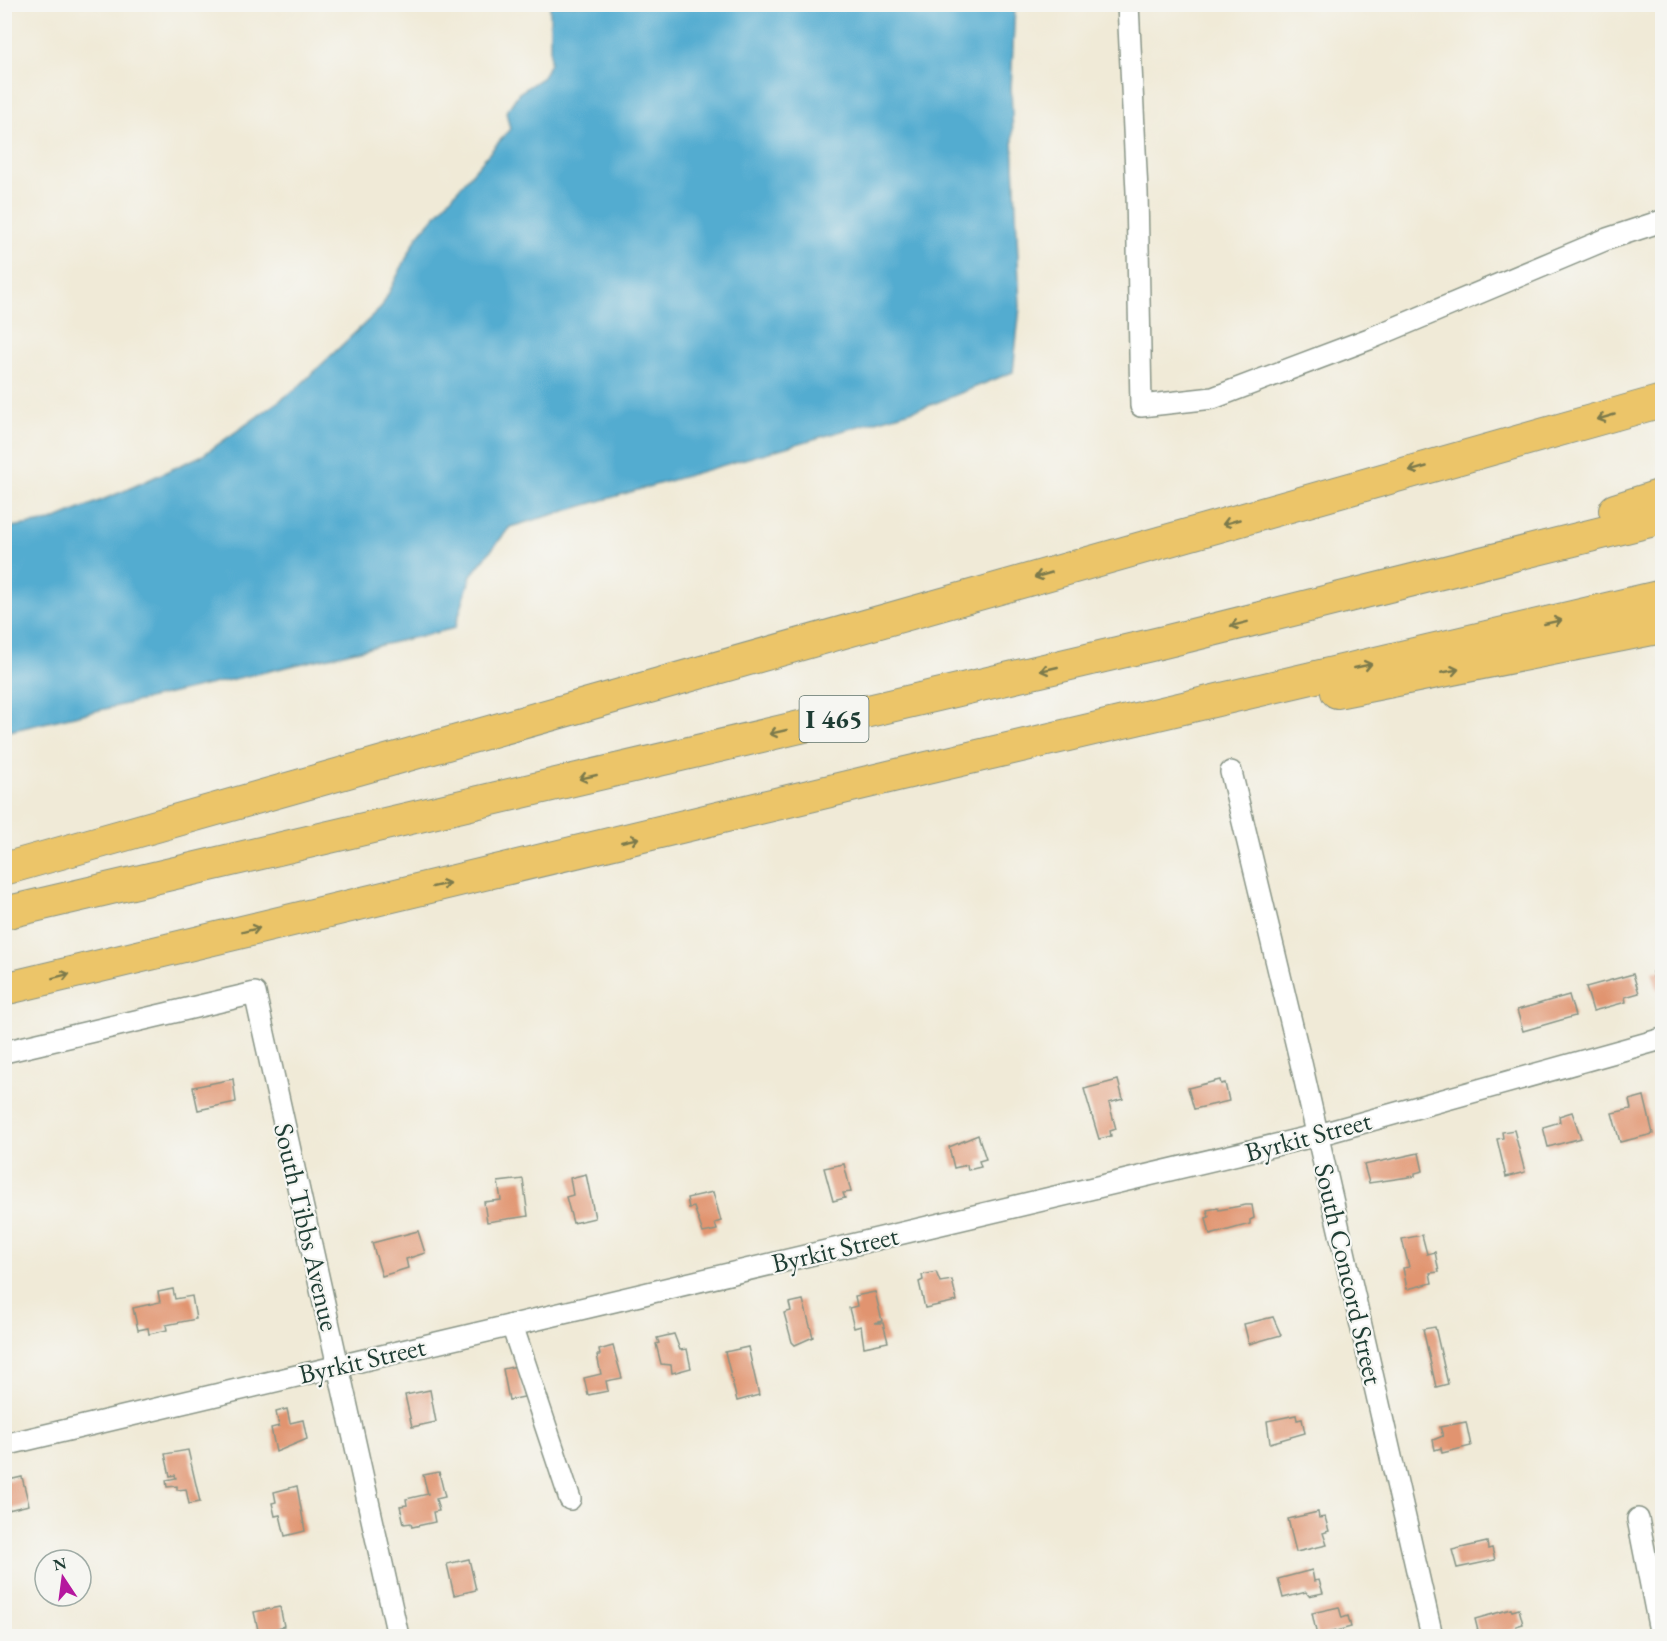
<svg xmlns="http://www.w3.org/2000/svg" width="1667" height="1641" viewBox="0 0 1667 1641" font-family="'EB Garamond',serif">
<style>
.water{fill:#53acd0;stroke:#397482;stroke-width:1.5}
.building{fill:#e1946f}
.lines{fill:none;stroke-linecap:round;stroke-linejoin:round}
.minor-casing{stroke:#889486;stroke-width:24}
.highway-casing{stroke:#889486;stroke-width:34}
.minor{stroke:#fff;stroke-width:21}
.highway{stroke:#ecc569;stroke-width:32}
.oneway{stroke:#7b7a4c}
.labels{text-anchor:middle;dominant-baseline:central;stroke-width:4.5;stroke-linejoin:round;paint-order:stroke}
.shield{fill:#f6f6f2;stroke:#60746d;stroke-width:1.5}
.shield-label{font-size:26px;font-weight:bold;fill:#1f3d34}
.street-label{font-size:27px;fill:#1f3d34;stroke:#f6f6f2}
</style>
<rect width="100%" height="100%" fill="#f6f6f2"/>
<filter id="ink" filterUnits="userSpaceOnUse"><feTurbulence type="fractalNoise" baseFrequency=".0167" numOctaves="2"/><feDisplacementMap in="SourceGraphic" scale="12" xChannelSelector="R" yChannelSelector="G"/><feConvolveMatrix kernelMatrix="1 2 1 2 8 2 1 2 1" color-interpolation-filters="sRGB"/></filter>
<filter id="wash" filterUnits="userSpaceOnUse"><feTurbulence type="fractalNoise" baseFrequency=".008" numOctaves="4" result="noise"/><feDisplacementMap in="SourceGraphic" scale="24" xChannelSelector="R" yChannelSelector="G"/><feGaussianBlur stdDeviation="1.35" result="paint"/><feColorMatrix in="noise" values="0 0 0 0 0 0 0 0 0 0 0 0 0 0 0 0 0 1.4 0 .05"/><feComposite in="paint" operator="in"/></filter>
<g filter="url(#wash)">
<rect width="100%" height="100%" fill="#f0ead7"/>
<path class="water" d="M550,5H1015L1011,89L1020,307L1013,372L928,406L510,527L471,575L455,628L5,732V528L51,521L124,491L203,455L296,389L381,308L417,237L510,129L506,112L519,93L543,77L550,63Z"/>
<g id="blocks">
<g class="building">
<path d="M1662,970V988L1657,990L1652,972Z"/>
<path d="M1633,974L1639,993L1625,997L1626,1002L1593,1011L1586,987Z"/>
<path d="M1569,995L1575,1016L1523,1031L1517,1010Z"/>
<path d="M233,1079L236,1102L198,1110L193,1087Z"/>
<path d="M1118,1080L1123,1099L1109,1103L1116,1129L1110,1131L1111,1136L1099,1139L1084,1089Z"/>
<path d="M1220,1080L1221,1084L1225,1083L1229,1101L1194,1109L1188,1088Z"/>
<path d="M1644,1096L1653,1134L1620,1142L1612,1113L1631,1109L1629,1100Z"/>
<path d="M1572,1112L1581,1138L1548,1147L1543,1127L1560,1122L1559,1116Z"/>
<path d="M1514,1130L1525,1172L1506,1177L1497,1139L1503,1138L1502,1132Z"/>
<path d="M978,1135L986,1159L979,1161L981,1167L968,1170L967,1165L954,1168L949,1147Z"/>
<path d="M1419,1153L1423,1171L1415,1173V1176L1369,1183L1364,1165Z"/>
<path d="M844,1164L851,1192L843,1193L845,1198L833,1201L824,1168Z"/>
<path d="M586,1174L595,1218L573,1223L566,1197L573,1195L570,1178Z"/>
<path d="M523,1179L528,1216L487,1222L484,1202L501,1200L498,1182Z"/>
<path d="M713,1192L721,1221L715,1223L717,1230L703,1233L694,1207L689,1208L687,1198Z"/>
<path d="M1246,1205H1252L1254,1218L1250,1220V1224L1210,1235L1206,1218L1209,1217L1207,1210L1218,1208L1219,1210Z"/>
<path d="M418,1231L425,1253L406,1259L408,1268L382,1276L372,1243Z"/>
<path d="M1422,1235L1427,1254L1435,1252L1439,1272L1430,1273L1432,1283L1407,1289L1403,1268L1409,1267L1402,1239Z"/>
<path d="M936,1272L940,1282L952,1280L957,1301L925,1308L919,1282L923,1280L922,1275Z"/>
<path d="M173,1289L175,1299L192,1296L196,1319L166,1325L167,1330L149,1334L148,1328L138,1330L133,1308L160,1302L158,1292Z"/>
<path d="M875,1292L882,1321L874,1323H883L888,1342L864,1347L861,1326L854,1328L849,1308L857,1306L855,1296Z"/>
<path d="M803,1300L813,1337L795,1345L792,1342L784,1313L791,1311L789,1303Z"/>
<path d="M1273,1317L1281,1335L1249,1344L1244,1324Z"/>
<path d="M1435,1327L1448,1384L1436,1387L1423,1329Z"/>
<path d="M674,1334L680,1350L687,1349L691,1368L672,1373L671,1365L661,1364L656,1344L659,1343L657,1338Z"/>
<path d="M613,1346L622,1378L606,1381L608,1391L588,1395L584,1378L601,1374L597,1355H600L599,1350Z"/>
<path d="M748,1347L759,1395L737,1401L725,1352Z"/>
<path d="M517,1366L524,1397L509,1400L503,1369Z"/>
<path d="M430,1390L436,1422L412,1427L405,1395Z"/>
<path d="M287,1409L290,1423L303,1420L307,1439L276,1452L271,1428L279,1426L276,1412Z"/>
<path d="M1296,1415L1297,1420L1302,1419L1305,1433L1270,1443L1267,1421Z"/>
<path d="M1466,1422L1471,1446L1442,1453L1441,1448L1435,1450L1433,1440L1443,1436L1440,1427Z"/>
<path d="M188,1450L200,1502L189,1504L186,1489L177,1490V1486L167,1487L166,1480L176,1478L175,1475L170,1476L165,1454Z"/>
<path d="M439,1472L445,1497L436,1499L439,1511L433,1512L435,1522L412,1527L411,1523L404,1524L400,1506L407,1505L406,1499L428,1494L423,1475Z"/>
<path d="M22,1477L29,1505L8,1510L4,1481Z"/>
<path d="M297,1486L305,1531L285,1536L280,1515L275,1516L272,1503L276,1502L274,1492Z"/>
<path d="M1318,1512L1319,1518L1325,1517L1329,1531L1323,1533L1327,1545L1296,1552L1288,1519Z"/>
<path d="M1487,1542L1488,1549L1492,1548L1495,1560L1457,1568L1452,1550Z"/>
<path d="M469,1559L476,1590L454,1595L447,1564Z"/>
<path d="M1312,1570L1314,1581L1319,1580L1323,1593L1309,1596L1306,1592L1283,1598L1278,1579Z"/>
<path d="M280,1607L284,1626L259,1634L254,1612Z"/>
<path d="M1339,1607L1342,1618L1348,1616L1351,1627L1317,1636L1312,1613Z"/>
<path d="M1511,1609L1512,1611L1519,1609L1523,1624L1516,1626L1517,1629L1486,1636L1479,1635L1475,1619Z"/>
</g>
</g>
</g>
<g filter="url(#ink)">
<use href="#blocks" fill-opacity="0" stroke="#889486" stroke-width="1.5"/>
<g class="lines">
<defs>
<g id="minor">
<path d="M1128,4L1137,192L1141,406L1213,398L1369,339L1607,239L1662,221"/>
<path d="M1231,772L1301,1063L1432,1636"/>
<path d="M4,1052L255,993L398,1636"/>
<path d="M512,1325L570,1499"/>
<path d="M4,1445L1318,1135L1662,1039"/>
<path d="M1638,1519L1661,1636"/>
</g>
<g id="highway">
<path d="M1615,510L1662,495"/>
<path d="M1337,692L1662,627"/>
<path d="M4,869L1662,401"/>
<path d="M4,913L1164,642L1662,518"/>
<path d="M4,989L897,775L1662,596"/>
</g>
</defs>
<use href="#minor" class="minor-casing"/>
<use href="#highway" class="highway-casing"/>
<use href="#minor" class="minor"/>
<use href="#highway" class="highway"/>
</g>
<defs><path id="oneway-shaft" d="M-6 0H5M1.5-3L5.5 0L1.5 3" fill="none" stroke-width="1.6" stroke-linecap="round" stroke-linejoin="round" transform="scale(1.5)"/></defs>
<g class="oneway">
<use href="#oneway-shaft" transform="translate(1606 417) rotate(164)"/>
<use href="#oneway-shaft" transform="translate(1418 469) rotate(164)"/>
<use href="#oneway-shaft" transform="translate(1231 522) rotate(164)"/>
<use href="#oneway-shaft" transform="translate(1043 575) rotate(164)"/>
<use href="#oneway-shaft" transform="translate(1553 622) rotate(-13)"/>
<use href="#oneway-shaft" transform="translate(1239 624) rotate(166)"/>
<use href="#oneway-shaft" transform="translate(1363 666) rotate(-13)"/>
<use href="#oneway-shaft" transform="translate(1049 669) rotate(167)"/>
<use href="#oneway-shaft" transform="translate(1450 671) rotate(-11)"/>
<use href="#oneway-shaft" transform="translate(778 732) rotate(167)"/>
<use href="#oneway-shaft" transform="translate(588 777) rotate(167)"/>
<use href="#oneway-shaft" transform="translate(630 840) rotate(-13)"/>
<use href="#oneway-shaft" transform="translate(441 885) rotate(-13)"/>
<use href="#oneway-shaft" transform="translate(251 930) rotate(-14)"/>
<use href="#oneway-shaft" transform="translate(61 976) rotate(-14)"/>
</g>
</g>
<g class="labels">
<rect class="shield" x="799.5" y="696" width="69" height="46" rx="4.5"/>
<g class="shield-label">
<text x="834" y="719">I 465</text>
</g>
<g class="street-label">
<text transform="translate(1308 1136) rotate(-15)">Byrkit Street</text>
<text transform="translate(307 1227) rotate(77)">South Tibbs Avenue</text>
<text transform="translate(835 1249) rotate(-13)">Byrkit Street</text>
<text transform="translate(1349 1274) rotate(77)">South Concord Street</text>
<text transform="translate(362 1360) rotate(-13)">Byrkit Street</text>
</g>
</g>
<rect width="1667" height="1641" fill="none" stroke="#f6f6f2" stroke-width="24"/>
<g transform="translate(63 1578) rotate(347)"><circle r="28" fill="#f6f6f2" stroke="#a0aca6" stroke-width="1.5"/>
<path d="M0-4.5L10 22L0 15L-10 22Z" fill="#b5179e"/>
<text y="-9" font-size="16" font-weight="bold" text-anchor="middle" fill="#1f3d34">N</text>
</g>
</svg>
